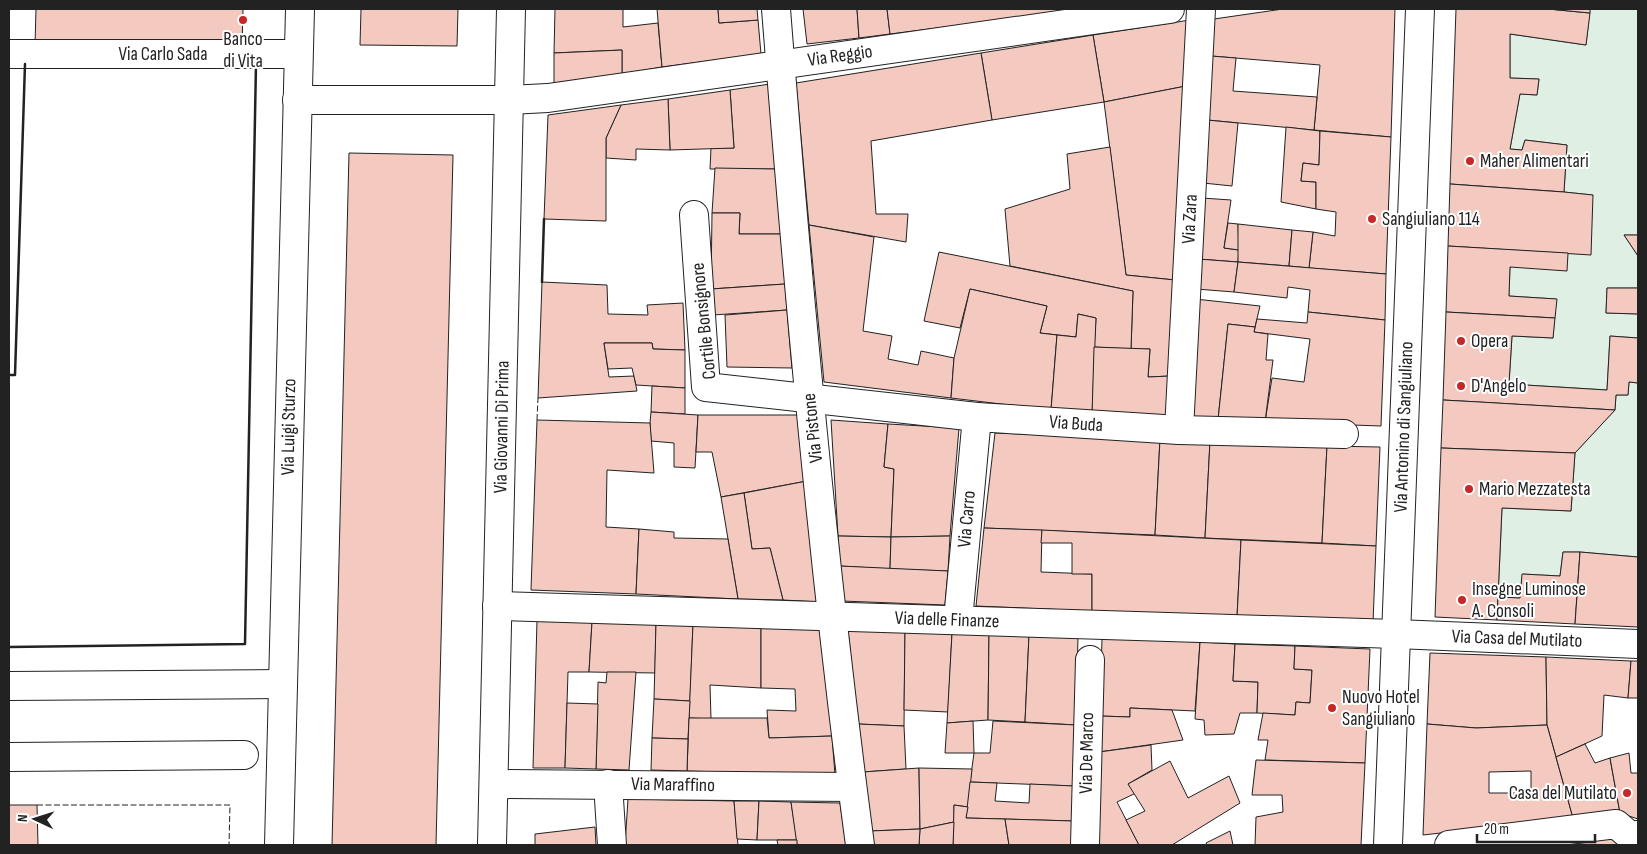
<svg xmlns="http://www.w3.org/2000/svg" width="1647" height="854" viewBox="0 0 1647 854" font-family="'Sofia Sans Condensed',sans-serif">
<style>
.green{fill:#e0efe3;stroke:#6f6f6f}
.building{fill:#f3c9c0;stroke:#222;fill-rule:evenodd}
.lines{fill:none;stroke-linecap:round;stroke-linejoin:round}
.minor-casing{stroke:#222;stroke-width:30}
.major-casing{stroke:#222;stroke-width:30}
.minor{stroke:#fff;stroke-width:28}
.major{stroke:#fff;stroke-width:28}
.fence{stroke:#222;stroke-width:1;stroke-dasharray:6 2.5;stroke-linecap:butt}
.wall{stroke:#222;stroke-width:2.5}
.poi-dot{fill:#c62828;stroke:#fff;stroke-width:2}
.labels{text-anchor:middle;dominant-baseline:central;stroke-width:4;stroke-linejoin:round;paint-order:stroke}
.poi-label{font-size:19px;fill:#222;stroke:#fff;text-anchor:start}
.street-label{font-size:19px;fill:#222;stroke:#fff}
</style>
<rect width="100%" height="100%" fill="#fff"/>
<g class="green">
<path d="M1590,9H1638V235H1624L1638,256V288H1607L1606,313L1638,314V338L1610,336L1607,390L1509,384L1512,336L1553,338L1556,299L1509,296L1510,267L1568,253L1593,195L1564,192L1567,145L1525,140L1522,150L1510,149L1520,94L1537,95L1539,79L1510,78V34L1586,45Z"/>
<path d="M1629,382L1638,383V557L1580,552H1563L1560,576L1523,574L1520,598L1498,597L1502,508L1571,511L1575,453L1615,410L1616,395H1628Z"/>
</g>
<g class="building">
<path d="M36,9H243L242,48L35,45Z"/>
<path d="M361,9H458L457,46L360,45Z"/>
<path d="M555,9H623V27L658,23L662,67L622,74V50L554,53Z"/>
<path d="M657,9H718L719,23L758,20L761,54L662,67Z"/>
<path d="M718,9H757L758,20L719,23Z"/>
<path d="M803,9H857L859,38L807,44Z"/>
<path d="M857,9H887L890,34L859,38Z"/>
<path d="M887,9H1087L890,34Z"/>
<path d="M1283,9H1395L1391,137L1314,130L1320,65L1211,56L1214,19Z"/>
<path d="M1456,9H1548L1590,13L1586,45L1510,34V78L1539,79L1537,95L1520,94L1510,149L1522,150L1525,140L1567,145L1564,192L1450,184Z"/>
<path d="M1548,9H1590V13Z"/>
<path d="M1190,20L1186,86L1104,102L1093,35Z"/>
<path d="M1093,35L1104,102L992,120L981,53Z"/>
<path d="M622,50V74L554,83V53Z"/>
<path d="M981,53L992,120L871,141L876,214H908L906,242L809,225L796,83Z"/>
<path d="M1211,56L1236,58L1233,91L1317,97L1314,130L1207,120Z"/>
<path d="M770,84L776,169H710L711,148H734L730,90Z"/>
<path d="M1186,86L1175,280L1126,275L1104,102Z"/>
<path d="M730,90L734,148L670,150L668,99Z"/>
<path d="M668,99L670,150L636,149V160L606,158V138L621,105Z"/>
<path d="M621,105L606,138V221L544,219L548,115Z"/>
<path d="M1207,120L1238,123L1232,186L1203,183Z"/>
<path d="M1286,127L1320,131L1319,165L1303,163L1301,181L1316,182V209L1281,202Z"/>
<path d="M1320,131L1391,137L1386,274L1309,268L1313,232L1335,236L1336,212L1316,209V182L1301,181L1303,163L1319,165Z"/>
<path d="M1110,147L1126,275L1175,280L1170,376L1148,377L1150,349H1131L1133,291L1010,266L1005,209L1070,189L1067,154Z"/>
<path d="M349,153L453,155L436,845H332Z"/>
<path d="M715,168L776,169L781,234H739L740,213H712Z"/>
<path d="M1450,184L1564,192L1593,195L1591,255L1448,246Z"/>
<path d="M1202,198L1231,200L1224,248L1239,250L1238,262L1198,259Z"/>
<path d="M712,213H740L739,234H781L785,284L711,289Z"/>
<path d="M1228,223L1238,224L1239,250L1224,248Z"/>
<path d="M1238,224L1292,230L1289,266L1238,262Z"/>
<path d="M809,225L874,237L863,331L892,336L888,359L918,365L921,351L954,358L951,398L824,382Z"/>
<path d="M1292,230L1313,232L1309,268L1289,266Z"/>
<path d="M1624,235H1638V256Z"/>
<path d="M1448,246L1568,253L1567,271L1510,267L1509,296L1557,299L1555,318L1446,312Z"/>
<path d="M939,252L1133,291L1131,349L1094,347L1096,318L1078,314L1076,337L1040,333L1047,306L970,289L960,328L924,321Z"/>
<path d="M1198,259L1238,262L1234,292L1196,289Z"/>
<path d="M1238,262L1386,274L1385,320L1308,312L1310,290L1288,287L1287,298L1234,292Z"/>
<path d="M542,282L607,285L608,314L648,315L647,305L683,303L685,350L653,349L652,343H604L609,377L634,376L637,391L538,398Z"/>
<path d="M785,284L787,310L713,315L711,289Z"/>
<path d="M1607,288H1638V314L1606,313Z"/>
<path d="M970,289L1047,306L1040,333L1057,335L1051,410L951,398L954,358Z"/>
<path d="M1195,299L1260,306L1255,327L1228,324L1218,420L1187,419Z"/>
<path d="M787,310L792,368L727,367L725,315Z"/>
<path d="M1308,312L1385,320L1381,426L1265,422L1272,378L1304,382L1310,339L1254,332L1257,319L1307,323Z"/>
<path d="M1446,312L1555,318L1553,338L1512,336L1509,384L1607,390L1610,336L1638,338V383L1629,382L1628,395H1616L1615,410L1443,400Z"/>
<path d="M1078,314L1096,318L1092,416L1051,410L1057,335L1076,337Z"/>
<path d="M1228,324L1255,327L1254,332L1268,334L1266,360H1273L1265,422L1218,420Z"/>
<path d="M604,343H652L653,349L685,350V388L636,385L632,368L608,369Z"/>
<path d="M1094,347L1150,349L1148,377L1170,376L1167,421L1092,416Z"/>
<path d="M652,386L685,388V414L651,412Z"/>
<path d="M1443,400L1480,402L1615,410L1575,453L1441,448Z"/>
<path d="M651,412L698,415L695,468L674,467V443L651,441L650,423Z"/>
<path d="M698,415H798L807,481L721,497L712,452H696Z"/>
<path d="M537,420L650,423L654,473L607,470L606,527L639,529L636,594L531,590Z"/>
<path d="M831,420L888,424L884,467L894,469L891,537L838,536Z"/>
<path d="M888,424L959,428L950,536L891,537L894,469L884,467Z"/>
<path d="M995,433L1160,439L1155,535L984,528Z"/>
<path d="M1160,439L1210,441L1205,538L1155,535Z"/>
<path d="M1210,441L1327,446L1322,543L1205,538Z"/>
<path d="M1327,446L1380,447L1376,546L1322,543Z"/>
<path d="M1441,448L1575,453L1571,511L1502,508L1497,620L1435,617Z"/>
<path d="M807,481L821,602L783,600L770,548L752,549L744,493Z"/>
<path d="M744,493L752,549L770,548L783,600L738,599L721,497Z"/>
<path d="M984,528L1042,530L1041,572L1092,574V611L976,606Z"/>
<path d="M639,529L674,532V538L728,539L738,599L636,594Z"/>
<path d="M1042,530L1241,540L1237,617L1092,611V574H1072V543H1041Z"/>
<path d="M838,536L891,537L890,569L840,566Z"/>
<path d="M950,536L948,571L890,569L891,537Z"/>
<path d="M1241,540L1376,546L1373,623L1237,617Z"/>
<path d="M1563,552H1580L1575,624L1497,620L1498,597L1520,598L1522,574L1560,576Z"/>
<path d="M1580,552L1638,557V627L1575,624Z"/>
<path d="M840,566L948,571L945,605L842,601Z"/>
<path d="M537,620L592,622L589,672H568L565,768H533Z"/>
<path d="M592,622L656,623L655,673L589,672Z"/>
<path d="M656,623L693,624L690,701L654,699Z"/>
<path d="M693,624L761,626V688L710,685L711,719L689,718Z"/>
<path d="M761,626L823,628L832,736L769,738L767,710L796,711L795,689L761,688Z"/>
<path d="M848,630L905,631L904,726L858,724Z"/>
<path d="M905,631L952,633L948,712L904,710Z"/>
<path d="M952,633L989,634L988,720L947,723Z"/>
<path d="M989,634L1029,635L1025,722L988,720Z"/>
<path d="M1029,635L1078,636L1076,725L1025,722Z"/>
<path d="M1102,638L1200,642L1195,711L1130,708V717L1100,716Z"/>
<path d="M1200,642L1235,644L1233,681L1258,682L1257,713H1240L1234,734L1205,735L1204,720L1195,719Z"/>
<path d="M1235,644L1295,646L1294,669L1312,670L1310,703L1296,702L1295,715L1257,713L1258,682L1233,681Z"/>
<path d="M1295,646L1370,649L1365,763L1265,760L1268,740H1258L1263,713L1295,715L1296,702L1310,703L1312,670L1294,669Z"/>
<path d="M1430,653L1546,657L1547,725L1476,728L1427,724Z"/>
<path d="M1546,657L1631,661L1628,698L1604,695L1602,736L1556,757L1547,725Z"/>
<path d="M1631,661H1638V698H1628Z"/>
<path d="M607,672H636L629,770L596,769L598,682L606,683Z"/>
<path d="M654,699L690,701L688,739L652,738Z"/>
<path d="M567,703L598,704L596,769L565,768Z"/>
<path d="M1130,708L1172,710L1183,740L1099,752L1100,716L1130,717Z"/>
<path d="M689,718H767L769,738L832,736L835,775L687,771Z"/>
<path d="M973,721L974,753H945L947,723Z"/>
<path d="M993,721L1076,725L1074,786L970,782L974,753H990Z"/>
<path d="M858,724L904,726L906,769L863,772Z"/>
<path d="M1427,724L1476,728L1547,725L1573,818L1423,835ZM1531,771V793H1489V772Z"/>
<path d="M652,738L688,739L687,771L651,770Z"/>
<path d="M1585,744L1595,763L1610,758L1620,813L1573,818L1556,757Z"/>
<path d="M1151,745L1152,770L1128,784L1136,793L1117,802L1139,845H1097L1099,752Z"/>
<path d="M1629,753L1631,773H1638V819L1620,813L1610,758Z"/>
<path d="M1256,760L1365,763L1361,845H1255L1256,817L1283,812L1282,795H1252Z"/>
<path d="M1170,761L1188,798L1229,776L1240,803L1172,845H1139L1126,820L1145,811L1128,784Z"/>
<path d="M919,768L920,829L870,831L863,772Z"/>
<path d="M919,768L972,769L968,807L954,805V822L920,829Z"/>
<path d="M970,782L997,783L995,801L1029,803L1030,784L1074,786V821L966,818Z"/>
<path d="M628,799L734,801L738,845H625Z"/>
<path d="M734,801H759L757,840L737,839Z"/>
<path d="M759,801L791,802L797,840H757Z"/>
<path d="M791,802L840,803L846,845H797Z"/>
<path d="M9,805H37L38,845H9Z"/>
<path d="M954,805L968,807L966,818L1005,819L1009,845H953Z"/>
<path d="M1005,819L1074,821L1073,845H1009Z"/>
<path d="M954,822L953,845H919L920,829Z"/>
<path d="M595,827L596,845H535V834Z"/>
<path d="M920,829L919,845H871L870,831Z"/>
<path d="M1230,831L1233,845H1207L1206,843Z"/>
<path d="M1614,835L1617,845H1555Z"/>
<path d="M777,840H797V845H778Z"/>
</g>
<g class="lines">
<defs>
<g id="minor">
<path d="M776,9C798,288 823,567 860,845"/>
<path d="M9,54H298"/>
<path d="M297,100H509L548,98L1170,9"/>
<path d="M694,215L706,387L977,417L1179,430L1344,434"/>
<path d="M1179,430L1201,9"/>
<path d="M497,606L1396,634L1638,644"/>
<path d="M958,620L977,417"/>
<path d="M9,686L283,684"/>
<path d="M9,757L244,755"/>
<path d="M494,784L852,787"/>
<path d="M608,784L612,845"/>
<path d="M279,845L300,9"/>
<path d="M492,845L511,9"/>
<path d="M1085,845L1090,660"/>
<path d="M1449,845L1616,824L1630,836L1638,835"/>
</g>
<path id="major" d="M1388,845L1420,9"/>
</defs>
<use href="#minor" class="minor-casing"/>
<use href="#major" class="major-casing"/>
<use href="#minor" class="minor"/>
<use href="#major" class="major"/>
<g class="fence">
<path d="M537,420L538,398"/>
<path d="M37,805H230L229,845"/>
</g>
<g class="wall">
<path d="M542,282L544,219"/>
<path d="M9,375H15L25,64"/>
<path d="M9,647L245,644L256,64H255"/>
</g>
</g>
<g class="poi-dot">
<circle cx="243" cy="20" r="5"/>
<circle cx="1470" cy="161" r="5"/>
<circle cx="1372" cy="219" r="5"/>
<circle cx="1461" cy="341" r="5"/>
<circle cx="1461" cy="386" r="5"/>
<circle cx="1469" cy="489" r="5"/>
<circle cx="1462" cy="600" r="5"/>
<circle cx="1332" cy="708" r="5"/>
<circle cx="1627" cy="793" r="5"/>
</g>
<g class="labels">
<g class="poi-label">
<text x="243" y="39" text-anchor="middle">Banco<tspan x="243" dy="22">di Vita</tspan></text>
<text x="1480" y="161">Maher Alimentari</text>
<text x="1382" y="219">Sangiuliano 114</text>
<text x="1471" y="341">Opera</text>
<text x="1471" y="386">D'Angelo</text>
<text x="1479" y="489">Mario Mezzatesta</text>
<text x="1472" y="589">Insegne Luminose<tspan x="1472" dy="22">A. Consoli</tspan></text>
<text x="1342" y="697">Nuovo Hotel<tspan x="1342" dy="22">Sangiuliano</tspan></text>
<text x="1617" y="793" text-anchor="end">Casa del Mutilato</text>
</g>
<g class="street-label">
<text x="163" y="54">Via Carlo Sada</text>
<text transform="translate(840 56) rotate(-8)">Via Reggio</text>
<text transform="translate(1190 219) rotate(-87)">Via Zara</text>
<text transform="translate(704 321) rotate(-96)">Cortile Bonsignore</text>
<text transform="translate(1076 424) rotate(4)">Via Buda</text>
<text transform="translate(289 427) rotate(-89)">Via Luigi Sturzo</text>
<text transform="translate(502 427) rotate(-89)">Via Giovanni Di Prima</text>
<text transform="translate(1404 427) rotate(-88)">Via Antonino di Sangiuliano</text>
<text transform="translate(813 428) rotate(-96)">Via Pistone</text>
<text transform="translate(967 519) rotate(-85)">Via Carro</text>
<text transform="translate(947 620) rotate(2)">Via delle Finanze</text>
<text transform="translate(1517 639) rotate(2)">Via Casa del Mutilato</text>
<text transform="translate(1087 753) rotate(-89)">Via De Marco</text>
<text transform="translate(673 785) rotate(1)">Via Maraffino</text>
</g>
</g>
<rect width="1647" height="854" fill="none" stroke="#222222" stroke-width="20"/>
<g transform="translate(35 819) rotate(274)" stroke="#ffffff" stroke-width="4" paint-order="stroke">
<path d="M0-4L9 19L0 12L-9 19Z" fill="#222222"/>
<text y="-8" font-size="14" font-weight="bold" text-anchor="middle" fill="#222222">N</text>
</g>
<path d="M1477 834v8h118v-8" fill="none" stroke="#222222" stroke-width="2.5"/>
<text x="1484" y="834" font-size="15" fill="#222222" stroke="#ffffff" stroke-width="4" paint-order="stroke">20 m</text>
</svg>
